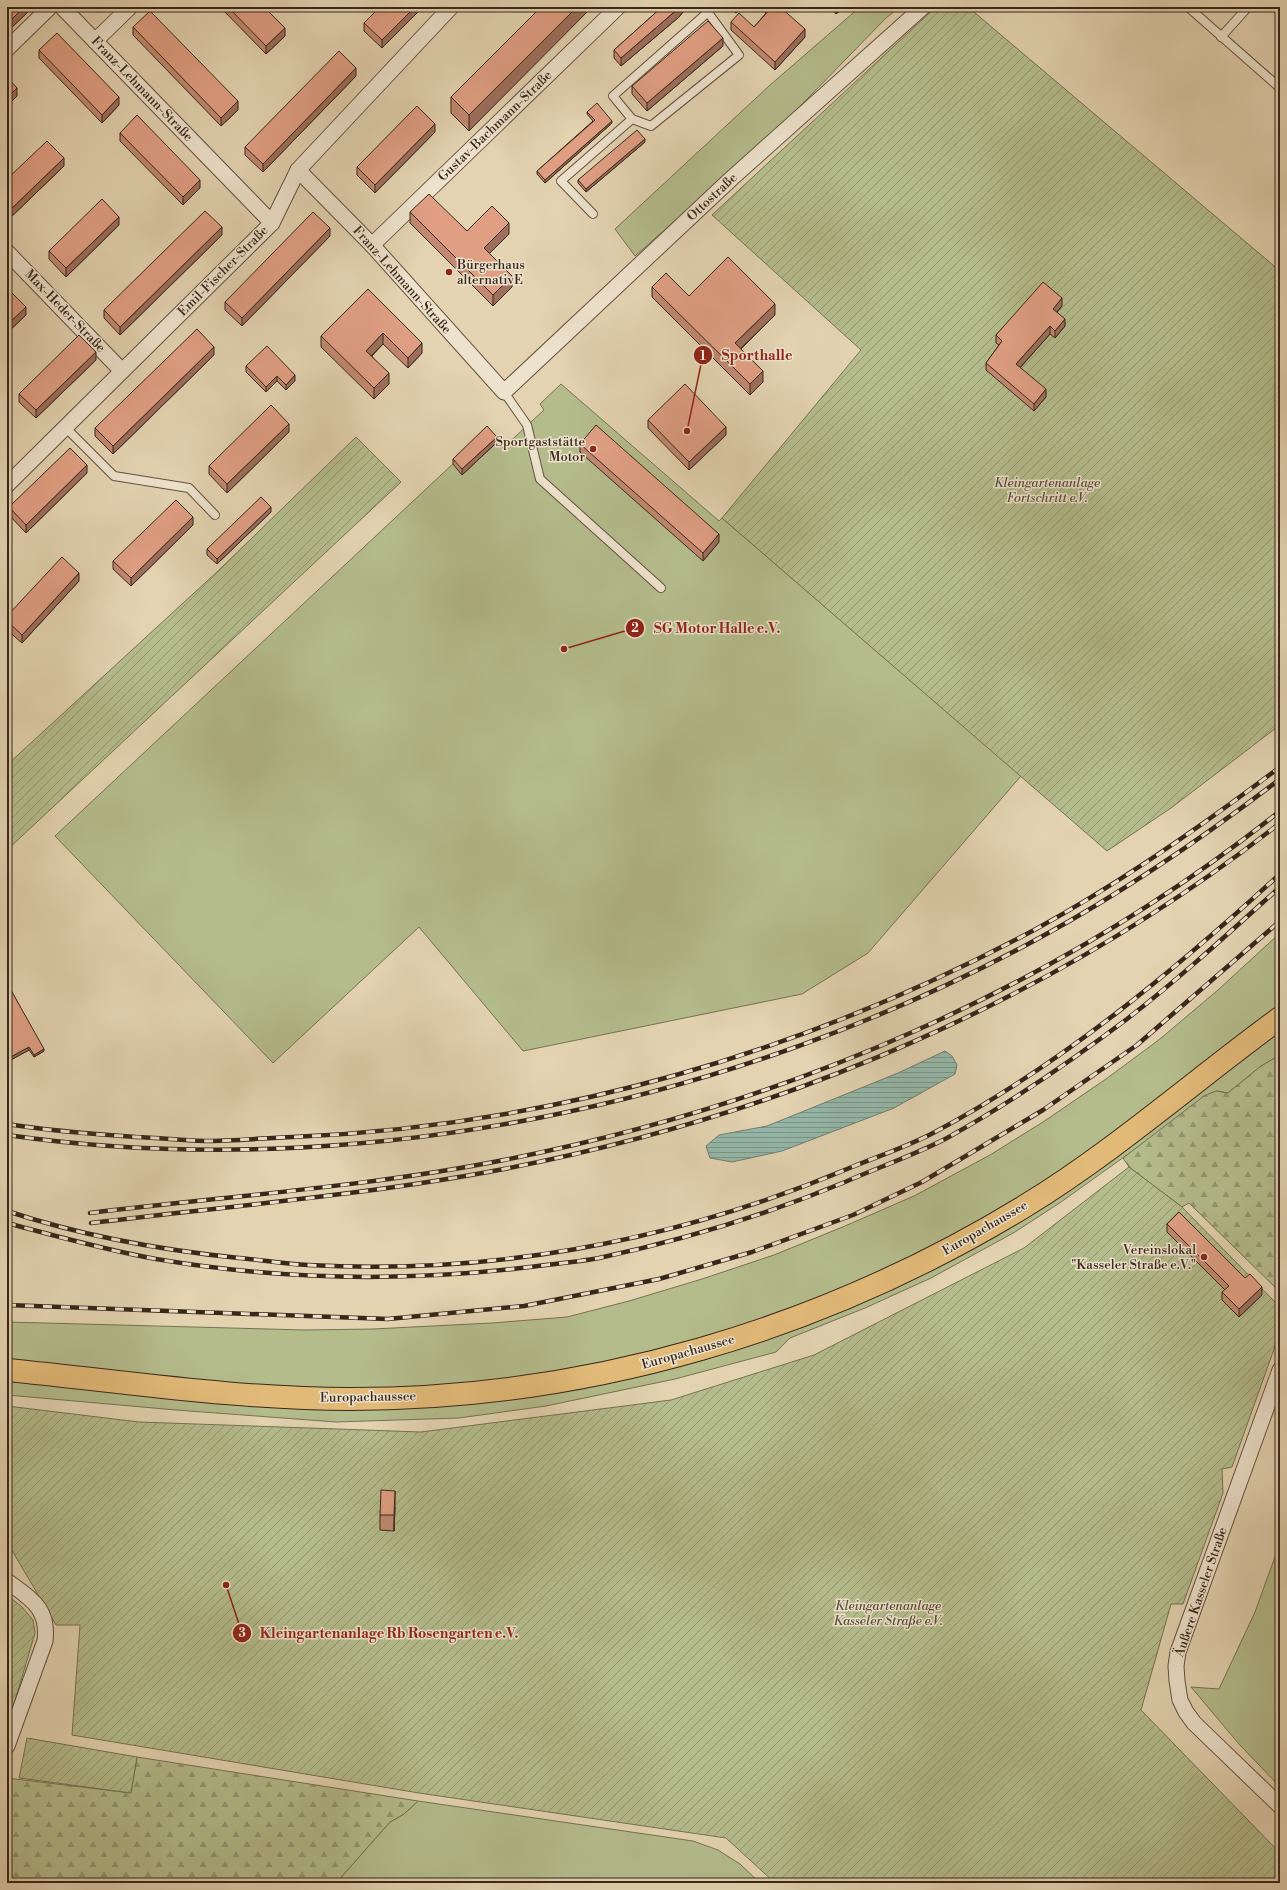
<svg xmlns="http://www.w3.org/2000/svg" width="1287" height="1890" viewBox="0 0 1287 1890" font-family="'Libre Bodoni',serif">
<style>
.grass{fill:#b4bc8c;stroke:#767254}
.forest{fill:url(#forest-firs);stroke:#767254}
.garden{fill:url(#garden-furrows);stroke:#767254}
.water{fill:url(#water-rules);stroke:#707e71}
.lines{fill:none;stroke-linecap:round;stroke-linejoin:round}
.service-casing{stroke:#645240;stroke-width:10}
.minor-casing{stroke:#645240;stroke-width:17}
.primary-casing{stroke:#39271b;stroke-width:24}
.service{stroke:#ede2cc;stroke-width:8}
.minor{stroke:#ede2cc;stroke-width:15}
.primary{stroke:#e2ba78;stroke-width:22}
.rail-casing{stroke:#39271b;stroke-width:4.5}
.rail{stroke:#ede2cc;stroke-width:3;stroke-dasharray:9;stroke-linecap:butt}
.wall{fill:#c18971;stroke:#39271b}
.shaded-wall{fill:#9d6f5c;stroke:#39271b}
.building{fill:#e09f83;stroke:#39271b}
.poi-dot{fill:#8f2418;stroke:#ede2cc;stroke-width:1.5}
.labels{text-anchor:middle;dominant-baseline:central;stroke-width:3;stroke-linejoin:round;paint-order:stroke}
.street-label{font-size:13px;fill:#39271b;stroke:#ede2cc}
.poi-label{font-size:13px;fill:#39271b;stroke:#ede2cc;text-anchor:end}
.park-label{font-size:13px;font-style:italic;fill:#584c37;stroke:#ede2cc}
.leader{fill:none;stroke:#8f2418;stroke-width:1.5}
.callout-dot{fill:#8f2418;stroke:#ede2cc;stroke-width:1.5}
.mark-label{font-size:12px;text-anchor:middle;font-weight:bold;fill:#fff}
.callout-label{font-size:14px;text-anchor:middle;font-weight:bold;fill:#8f2418;stroke:#ede2cc;stroke-width:3;stroke-linejoin:round;paint-order:stroke}
</style>
<defs>
<pattern id="forest-firs" width="22" height="20" patternUnits="userSpaceOnUse"><rect width="22" height="20" fill="#b4bc8c"/><path d="M5 1l3.5 6h-7zM16 11l3.5 6h-7z" fill="#939972"/></pattern>
<pattern id="garden-furrows" width="10" height="10" patternUnits="userSpaceOnUse"><rect width="10" height="10" fill="#b4bc8c"/><path d="M-1 1l2-2M0 10L10 0M9 11l2-2" fill="none" stroke="#939972"/></pattern>
<pattern id="water-rules" width="6" height="5" patternUnits="userSpaceOnUse"><rect width="6" height="5" fill="#95b8aa"/><path d="M0 2.5h6" fill="none" stroke="#7b968a"/></pattern>
</defs>
<rect width="100%" height="100%" fill="#e3d3b1"/>
<filter id="stains"><feTurbulence type="fractalNoise" baseFrequency=".005" numOctaves="4"/><feColorMatrix values="0 0 0 0 .2 0 0 0 0 .09 0 0 0 0 .02 0 0 0 .5 -.17"/></filter>
<radialGradient id="worn" r=".72"><stop offset=".6" stop-color="#630" stop-opacity="0"/><stop offset="1" stop-color="#630" stop-opacity=".3"/></radialGradient>
<g class="grass">
<path d="M860,7H900L886,18L771,136L635,256L615,229L769,86Z"/>
<path d="M561,384L719,521L722,518L1021,776L868,953L802,994L523,1051L419,927L273,1063L55,836L487,432L503,448L544,410L540,404Z"/>
<path d="M1280,933V1006L1062,1171L933,1249L766,1321L581,1369L438,1388L303,1390L7,1362V1322L305,1330L373,1329L492,1323L567,1317L629,1301L702,1279L774,1255L845,1226L914,1196L990,1155L1043,1122L1106,1079L1160,1039L1218,990Z"/>
<path d="M1280,1032V1055L1261,1066L1228,1093L1216,1091L1204,1096L1173,1122L1061,1202L1015,1232L931,1278L865,1308L790,1338L776,1352L675,1379L546,1406L459,1418L336,1422L176,1410L7,1395V1379L439,1404L858,1303Z"/>
<path d="M1280,1543V1787L1239,1744L1191,1687L1219,1689L1255,1612Z"/>
<path d="M418,1801L693,1841L718,1850L740,1864L760,1883H336L390,1822L404,1814Z"/>
</g>
<g class="forest">
<path d="M1280,1055V1292L1189,1203L1182,1207L1129,1167L1123,1158L1204,1096L1216,1091L1228,1093L1261,1066Z"/>
<path d="M137,1757L418,1801L404,1814L390,1822L336,1883H7V1778L131,1793Z"/>
</g>
<g class="garden">
<path d="M936,7H968L1280,271V725L1171,808L1107,851L722,518L861,350L712,215Z"/>
<path d="M356,437L401,482L7,850V765L219,570Z"/>
<path d="M1129,1167L1182,1207L1276,1303L1278,1338L1232,1467L1222,1469L1223,1493L1183,1604H1171L1141,1710L1280,1853V1883H775L726,1838L419,1793L72,1735L80,1625H56L7,1542V1406L139,1422L421,1432L671,1400L814,1355L1024,1248Z"/>
<path d="M7,1595L22,1607L33,1620L35,1633L7,1728Z"/>
<path d="M27,1738L137,1757L131,1793L19,1778Z"/>
</g>
<path class="water" d="M945,1051L952,1056L957,1065L955,1074L894,1108L782,1151L732,1162L710,1158L706,1146L719,1135L767,1126L898,1073Z"/>
<g class="lines">
<defs>
<g id="service">
<path d="M1188,7L1280,88"/>
<path d="M1221,37L1248,7"/>
<path d="M632,119L613,96L707,13"/>
<path d="M593,214L561,181L632,119L651,126L739,55L704,7"/>
<path d="M504,392L527,425L540,479L661,588"/>
<path d="M65,427L114,476L189,488L215,515"/>
</g>
<g id="minor">
<path d="M62,7L272,223"/>
<path d="M95,41L130,7"/>
<path d="M7,49L50,7"/>
<path d="M298,170L372,245L504,392L732,178L923,7"/>
<path d="M372,245L618,7"/>
<path d="M7,252L122,371"/>
<path d="M7,485L272,223L298,170L451,7"/>
<path d="M1280,1370L1178,1652L1176,1666L1177,1681L1180,1700L1186,1712L1194,1723L1280,1806"/>
<path d="M7,1581C31,1599 49,1608 45,1641L7,1746"/>
</g>
<path id="primary" d="M7,1370C121,1381 235,1399 350,1399C589,1399 822,1330 1025,1206C1115,1151 1195,1080 1280,1018"/>
</defs>
<use href="#service" class="service-casing"/>
<use href="#minor" class="minor-casing"/>
<use href="#primary" class="primary-casing"/>
<use href="#service" class="service"/>
<use href="#minor" class="minor"/>
<use href="#primary" class="primary"/>
<defs>
<g id="rail">
<path d="M7,1124C50,1131 92,1134 136,1137C159,1138 181,1140 204,1141C233,1141 263,1138 293,1137C553,1126 807,1052 1036,929C1122,882 1202,826 1280,767"/>
<path d="M7,1135C354,1185 735,1105 1041,937C1125,891 1204,837 1280,779"/>
<path d="M7,1211C82,1236 161,1250 239,1258C262,1260 285,1264 308,1265C495,1275 679,1240 852,1167C879,1156 909,1146 935,1132C1062,1064 1174,971 1280,874"/>
<path d="M90,1213C228,1196 367,1187 504,1160C784,1105 1055,990 1280,811"/>
<path d="M7,1223C56,1236 105,1250 156,1259C279,1280 406,1282 530,1267C553,1264 577,1262 599,1258C683,1240 766,1215 845,1182C877,1168 917,1154 947,1138C1010,1103 1070,1062 1127,1019C1180,978 1230,932 1280,887"/>
<path d="M91,1223C229,1206 368,1195 504,1169C785,1115 1054,1000 1280,823"/>
<path d="M7,1305L388,1319L524,1306L659,1279L752,1252L853,1215L922,1182L1043,1110L1137,1045L1280,921"/>
</g>
</defs>
<use href="#rail" class="rail-casing"/>
<use href="#rail" class="rail"/>
</g>
<g class="wall">
<path d="M7,7H28V12L10,29L7,26Z"/>
<path d="M220,7H264L285,36L266,54Z"/>
<path d="M423,7L382,48L364,31V23Z"/>
<path d="M541,7L469,131L451,113V97Z"/>
<path d="M662,7H687L679,17L621,66L614,58V50Z"/>
<path d="M729,7H741L736,13Z"/>
<path d="M760,7H780L805,37L775,70L731,30V22L754,27L766,13Z"/>
<path d="M830,7H844L836,14Z"/>
<path d="M133,27L238,110L221,126L133,35Z"/>
<path d="M723,46L647,111L632,94V86Z"/>
<path d="M39,50L119,105L102,123L39,58Z"/>
<path d="M356,76L263,172L245,155V147Z"/>
<path d="M587,112L612,123L545,183L537,174V171L593,121L587,114Z"/>
<path d="M435,132L375,193L357,175V167Z"/>
<path d="M120,133L200,188L183,205L120,141Z"/>
<path d="M645,142L586,192L578,183V180Z"/>
<path d="M64,166L10,218L7,215V179Z"/>
<path d="M410,212L467,231L509,234L489,253L512,287L493,306L410,223Z"/>
<path d="M119,225L66,277L49,259V251Z"/>
<path d="M222,235L120,335L104,318V310Z"/>
<path d="M330,236L242,326L225,310V302Z"/>
<path d="M652,287L689,296L775,315L741,349L763,382L750,395L652,297Z"/>
<path d="M7,288L26,315L8,332L7,331Z"/>
<path d="M368,289L422,353L408,368L383,344L372,356L389,384L374,399L321,347V336Z"/>
<path d="M1062,306L1057,312L1065,326L1055,338L1050,334L1020,368L1046,397L1034,411L986,370V363L999,345L996,343V335Z"/>
<path d="M214,355L113,454L95,436V428Z"/>
<path d="M96,360L36,418L19,402V394Z"/>
<path d="M246,366L295,381L286,390L277,381L266,392L246,372Z"/>
<path d="M648,420L726,435L689,470L648,428Z"/>
<path d="M289,432L227,493L209,474V466Z"/>
<path d="M497,442L462,475L453,464V459Z"/>
<path d="M580,444L719,542L703,561L580,452Z"/>
<path d="M87,473L26,533L9,515V507Z"/>
<path d="M271,512L217,564L207,555V549Z"/>
<path d="M193,525L131,586L113,569V561Z"/>
<path d="M79,581L22,643L7,630V616Z"/>
<path d="M7,983L44,1051L34,1057L29,1050L7,1062Z"/>
<path d="M1167,1224L1245,1278L1262,1295L1239,1317L1222,1300V1292L1225,1290L1167,1232Z"/>
<path d="M395,1507L394,1531L380,1530V1515Z"/>
</g>
<g class="shaded-wall">
<path d="M24,7H28V12L10,29V21Z"/>
<path d="M415,7H423L382,48V40Z"/>
<path d="M577,7H592L469,131V115Z"/>
<path d="M680,7H687L679,17L621,66V58Z"/>
<path d="M736,7H741L736,13Z"/>
<path d="M836,7H844L836,14Z"/>
<path d="M285,28V36L266,54V46Z"/>
<path d="M805,29V37L775,70V62Z"/>
<path d="M723,38V46L647,111V103Z"/>
<path d="M356,68V76L263,172V164Z"/>
<path d="M17,88V96L7,106V98Z"/>
<path d="M119,97V105L102,123V115Z"/>
<path d="M238,101V110L221,126V118Z"/>
<path d="M612,121V123L545,183V180Z"/>
<path d="M435,124V132L375,193V185Z"/>
<path d="M645,139V142L586,192V189Z"/>
<path d="M64,158V166L10,218V210Z"/>
<path d="M200,180V188L183,205V197Z"/>
<path d="M119,217V225L66,277V268Z"/>
<path d="M509,223V234L484,259V248Z"/>
<path d="M222,227V235L120,335V327Z"/>
<path d="M330,228V236L242,326V318Z"/>
<path d="M512,276V287L493,306V295Z"/>
<path d="M1062,298V306L1053,316V309Z"/>
<path d="M775,304V315L735,354V343Z"/>
<path d="M26,307V315L8,332V324Z"/>
<path d="M1065,319V326L1055,338V331Z"/>
<path d="M1050,326V334L1016,372V364Z"/>
<path d="M383,333V344L366,361V351Z"/>
<path d="M422,343V353L408,368V358Z"/>
<path d="M214,347V355L113,454V446Z"/>
<path d="M96,352V360L36,418V410Z"/>
<path d="M763,371V382L750,395V384Z"/>
<path d="M389,373V384L374,399V388Z"/>
<path d="M295,375V381L286,390V385Z"/>
<path d="M277,376V381L266,392V387Z"/>
<path d="M1046,389V397L1034,411V404Z"/>
<path d="M289,424V432L227,493V484Z"/>
<path d="M726,427V435L689,470V462Z"/>
<path d="M497,437V442L462,475V469Z"/>
<path d="M87,465V473L26,533V525Z"/>
<path d="M271,507V512L217,564V559Z"/>
<path d="M193,517V525L131,586V578Z"/>
<path d="M719,534V542L703,561V553Z"/>
<path d="M79,573V581L22,643V635Z"/>
<path d="M29,1047V1050L7,1062V1059Z"/>
<path d="M44,1049V1051L34,1057V1055Z"/>
<path d="M1262,1287V1295L1239,1317V1309Z"/>
<path d="M395,1491V1507L394,1531V1515Z"/>
</g>
<g class="building">
<path d="M7,7H24L10,21L7,18Z"/>
<path d="M228,7H264L285,28L266,46Z"/>
<path d="M380,7H415L382,40L364,23Z"/>
<path d="M541,7H577L469,115L451,97Z"/>
<path d="M662,7H680L621,58L614,50Z"/>
<path d="M772,7H780L805,29L775,62L731,22L739,13L754,27Z"/>
<path d="M150,11L238,101L221,118L133,27Z"/>
<path d="M708,21L723,38L647,103L632,86Z"/>
<path d="M57,33L119,97L102,115L39,50Z"/>
<path d="M339,51L356,68L263,164L245,147Z"/>
<path d="M7,77L17,88L7,98Z"/>
<path d="M597,103L612,121L545,180L537,171L595,120L587,112Z"/>
<path d="M417,106L435,124L375,185L357,167Z"/>
<path d="M137,115L200,180L183,197L120,133Z"/>
<path d="M637,130L645,139L586,189L578,180Z"/>
<path d="M47,141L64,158L10,210L7,207V179Z"/>
<path d="M429,194L467,231L492,206L509,223L484,248L512,276L493,295L410,212Z"/>
<path d="M102,199L119,217L66,268L49,251Z"/>
<path d="M205,211L222,227L120,327L104,310Z"/>
<path d="M313,212L330,228L242,318L225,302Z"/>
<path d="M728,257L775,304L735,343L763,371L750,384L652,287L666,273L689,296Z"/>
<path d="M1043,282L1062,298L1053,309L1065,319L1055,331L1050,326L1016,364L1046,389L1034,404L986,363L1002,341L996,335Z"/>
<path d="M7,288L26,307L8,324L7,323Z"/>
<path d="M368,289L422,343L408,358L383,333L366,351L389,373L374,388L321,336Z"/>
<path d="M197,329L214,347L113,446L95,428Z"/>
<path d="M79,335L96,352L36,410L19,394Z"/>
<path d="M267,346L295,375L286,385L277,376L266,387L246,366Z"/>
<path d="M685,384L726,427L689,462L648,420Z"/>
<path d="M271,405L289,424L227,484L209,466Z"/>
<path d="M596,425L719,534L703,553L580,444Z"/>
<path d="M487,426L497,437L462,469L453,459Z"/>
<path d="M70,448L87,465L26,525L9,507Z"/>
<path d="M261,497L271,507L217,559L207,549Z"/>
<path d="M176,500L193,517L131,578L113,561Z"/>
<path d="M62,557L79,573L22,635L7,621V616Z"/>
<path d="M7,983L44,1049L34,1055L29,1047L7,1059Z"/>
<path d="M1179,1212L1245,1278L1250,1274L1262,1287L1239,1309L1222,1292L1229,1286L1167,1224Z"/>
<path d="M381,1490L395,1491L394,1515H380Z"/>
</g>
<g class="poi-dot">
<circle cx="449" cy="272" r="4"/>
<circle cx="593" cy="449" r="4"/>
<circle cx="1204" cy="1257" r="4"/>
</g>
<g class="labels">
<g class="street-label">
<text transform="translate(142 89) rotate(46)">Franz-Lehmann-Straße</text>
<text transform="translate(495 126) rotate(-44)">Gustav-Bachmann-Straße</text>
<text transform="translate(712 197) rotate(-43)">Ottostraße</text>
<text transform="translate(223 271) rotate(-45)">Emil-Fischer-Straße</text>
<text transform="translate(402 280) rotate(48)">Franz-Lehmann-Straße</text>
<text transform="translate(65 311) rotate(46)">Max-Heder-Straße</text>
<text transform="translate(985 1228) rotate(-30)">Europachaussee</text>
<text transform="translate(688 1352) rotate(-16)">Europachaussee</text>
<text transform="translate(368 1397) rotate(-1)">Europachaussee</text>
<text transform="translate(1201 1592) rotate(-71)">Äußere Kasseler Straße</text>
</g>
<g class="poi-label">
<text x="457" y="265" text-anchor="start">Bürgerhaus<tspan x="457" dy="15">alternativE</tspan></text>
<text x="585" y="442">Sportgaststätte<tspan x="585" dy="15">Motor</tspan></text>
<text x="1196" y="1250">Vereinslokal<tspan x="1196" dy="15">"Kasseler Straße e.V."</tspan></text>
</g>
<g class="park-label">
<text x="1047" y="483">Kleingartenanlage<tspan x="1047" dy="15">Fortschritt e.V.</tspan></text>
<text x="888" y="1606">Kleingartenanlage<tspan x="888" dy="15">Kasseler Straße e.V.</tspan></text>
</g>
</g>
<path class="leader" d="M687 431L703 355M564 649L635 628M226 1585L242 1633"/>
<g class="callout-dot">
<circle cx="687" cy="431" r="4"/>
<circle cx="564" cy="649" r="4"/>
<circle cx="226" cy="1585" r="4"/>
<circle cx="703" cy="355" r="10"/>
<circle cx="635" cy="628" r="10"/>
<circle cx="242" cy="1633" r="10"/>
</g>
<g class="mark-label">
<text x="703" y="360">1</text>
<text x="635" y="632">2</text>
<text x="242" y="1637">3</text>
</g>
<g class="callout-label">
<text x="757" y="360">Sporthalle</text>
<text x="717" y="633">SG Motor Halle e.V.</text>
<text x="389" y="1638">Kleingartenanlage Rb Rosengarten e.V.</text>
</g>
<rect width="1287" height="1890" fill="none" stroke="#e3d3b1" stroke-width="24"/>
<rect x="8" y="8" width="1271" height="1874" fill="none" stroke="#39271b" stroke-width="2"/>
<rect x="12" y="12" width="1263" height="1866" fill="none" stroke="#39271b"/>
<rect width="100%" height="100%" filter="url(#stains)"/>
<rect width="100%" height="100%" fill="url(#worn)"/>
</svg>
